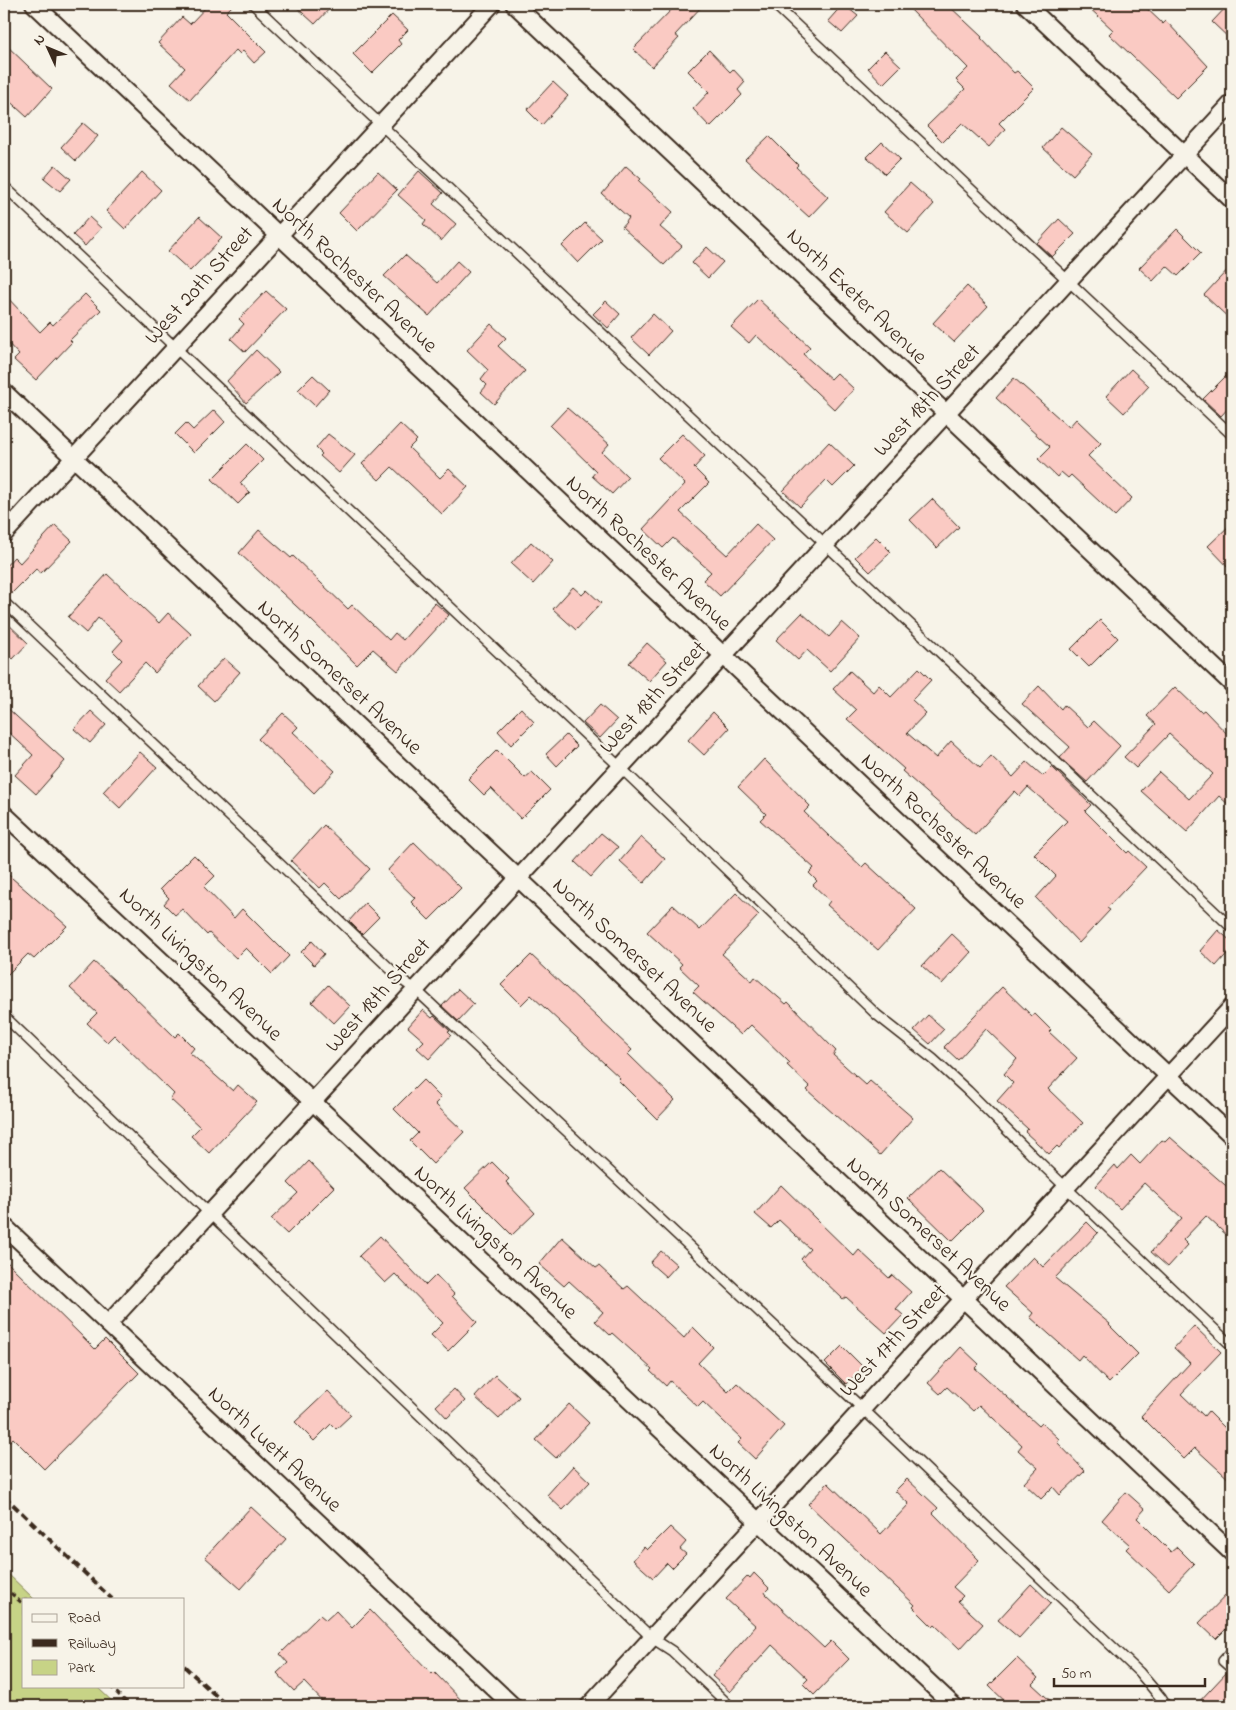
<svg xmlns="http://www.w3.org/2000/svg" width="1236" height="1710" viewBox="0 0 1236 1710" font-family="'Indie Flower',sans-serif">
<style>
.green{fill:#c7d386;stroke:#817e52}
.building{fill:#facac3;stroke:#3b2a1e}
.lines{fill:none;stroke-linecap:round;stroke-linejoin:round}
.service-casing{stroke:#3b2a1e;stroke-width:12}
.minor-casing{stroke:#3b2a1e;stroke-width:20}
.path{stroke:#3b2a1e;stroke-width:3;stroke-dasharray:5 4;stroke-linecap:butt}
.service{stroke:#f7f3e8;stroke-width:9}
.minor{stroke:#f7f3e8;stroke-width:16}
.rail{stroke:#3b2a1e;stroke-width:4;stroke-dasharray:8 4;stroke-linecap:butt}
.labels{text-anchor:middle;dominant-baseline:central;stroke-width:4.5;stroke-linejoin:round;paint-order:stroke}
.street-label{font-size:22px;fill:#3b2a1e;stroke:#f7f3e8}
</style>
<rect width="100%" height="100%" fill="#f7f3e8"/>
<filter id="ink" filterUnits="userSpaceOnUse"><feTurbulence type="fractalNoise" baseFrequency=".02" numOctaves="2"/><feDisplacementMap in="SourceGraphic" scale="10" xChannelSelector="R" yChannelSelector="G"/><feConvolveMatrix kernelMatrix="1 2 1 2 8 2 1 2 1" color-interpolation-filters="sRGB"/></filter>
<g filter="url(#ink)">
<path class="green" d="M4,1570L34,1599H24V1686H96L117,1706H13L6,1700L4,1702Z"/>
<g class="building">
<path d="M209,4H234L226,12L266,52L254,63L243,51L240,54L236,50L190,100L171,83L185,68L158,43L182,17L190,24Z"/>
<path d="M293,4H334L315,24Z"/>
<path d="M677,4H704L675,35L679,38L652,67L633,49Z"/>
<path d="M843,4L858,16L842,33L828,21Z"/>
<path d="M905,4H947L982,37L981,38L1014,73L1017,71L1034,88L999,123L1005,129L989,147L962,123L943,142L927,126L965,89L956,80L968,68Z"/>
<path d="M1085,4H1142L1163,24L1166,21L1208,66L1176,98L1109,34L1113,30Z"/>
<path d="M1229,4H1232V41L1212,22Z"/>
<path d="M392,15L408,30L398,40L401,44L372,73L353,54Z"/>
<path d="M4,43L52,89L27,117L4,96Z"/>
<path d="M709,50L730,72L733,69L745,82L738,90L742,95L710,127L693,109L709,92L688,71Z"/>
<path d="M885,51L901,66L883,84L868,68Z"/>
<path d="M553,82L568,96L542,125L527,110Z"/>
<path d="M83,123L98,136L76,161L61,147Z"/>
<path d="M1061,127L1092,154L1073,175L1043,148Z"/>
<path d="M769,136L798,165L796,167L828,197L809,217L745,159Z"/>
<path d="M882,142L900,159L885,174L867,157Z"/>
<path d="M55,165L71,179L60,191L44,178Z"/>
<path d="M626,166L641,179L639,181L673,212L660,227L682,246L664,265L622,227L629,218L602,194Z"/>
<path d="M419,171L443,193L433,204L456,224L441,241L423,224L426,220L398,195Z"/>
<path d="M142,172L161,190L125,229L106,211Z"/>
<path d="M378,172L397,190L357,231L339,213Z"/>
<path d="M910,183L934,204L908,233L884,212Z"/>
<path d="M89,217L101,228L85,246L73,235Z"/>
<path d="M199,217L222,238L190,271L168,251Z"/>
<path d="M1059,219L1075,234L1052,257L1037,243Z"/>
<path d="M585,223L602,239L578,263L562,246Z"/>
<path d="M1177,229L1201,253L1178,276L1167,266L1153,281L1139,268Z"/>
<path d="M707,247L723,262L708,278L692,263Z"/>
<path d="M405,255L437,283L457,261L469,272L429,316L384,276Z"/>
<path d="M1232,265V321L1204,295Z"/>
<path d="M967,286L988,306L954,342L933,323Z"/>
<path d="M266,291L286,309L245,352L231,339L244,324L239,319Z"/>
<path d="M4,294L40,332L50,322L53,325L85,294L101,310L70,340L72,342L36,380L14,360L19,355L4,339Z"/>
<path d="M758,299L810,347L803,354L831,379L837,373L854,389L835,410L756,335L749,343L731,327Z"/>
<path d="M606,301L620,314L608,328L593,314Z"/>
<path d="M653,314L671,331L649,355L631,338Z"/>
<path d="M491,324L506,338L498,346L525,371L494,404L481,392L487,385L481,379L488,370L467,350Z"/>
<path d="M256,350L279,372L246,403L227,381Z"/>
<path d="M1131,369L1149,386L1124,413L1106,396Z"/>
<path d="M1232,370V404L1221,416L1203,399Z"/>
<path d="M313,375L329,390L315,406L298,390Z"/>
<path d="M1014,378L1069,427L1076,419L1101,443L1088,456L1132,498L1115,516L1071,475L1068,478L1061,472L1057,477L1038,459L1050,447L996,398Z"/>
<path d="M567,408L609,444L602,452L628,477L612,494L592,476L596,471L550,426Z"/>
<path d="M214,410L225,422L194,453L175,434L186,423L193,430Z"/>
<path d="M400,424L417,440L409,448L440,478L449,469L468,487L442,514L392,467L379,480L362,464Z"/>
<path d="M328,434L355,455L339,473L320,456L322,454L316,448Z"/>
<path d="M682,434L705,456L694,468L709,483L680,512L727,555L756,524L773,540L720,596L703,580L711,572L673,538L663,548L643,529L685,484L658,458Z"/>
<path d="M829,442L854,466L833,487L826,480L800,507L783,491Z"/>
<path d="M247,444L263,460L240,483L250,492L238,504L212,479Z"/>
<path d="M932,499L959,527L937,548L910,520Z"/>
<path d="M1232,523V571L1208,546Z"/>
<path d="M55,525L72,541L41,573L36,569L8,597L4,596V568L14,557L20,563Z"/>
<path d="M259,530L291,558L293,556L348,609L352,605L389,640L395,633L403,640L435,603L449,615L398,671L373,649L357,665L309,618L239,553Z"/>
<path d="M876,537L891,552L870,572L855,557Z"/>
<path d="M531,542L553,562L533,584L511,564Z"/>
<path d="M107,574L159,623L168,613L191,634L155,673L145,663L119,691L105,678L122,660L113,651L123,640L98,618L86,633L68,617Z"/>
<path d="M573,587L582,595L587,590L601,603L576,630L553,609Z"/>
<path d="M802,613L829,637L842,622L860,638L830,671L807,650L798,660L776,640Z"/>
<path d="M4,620L28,643L13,659L4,650Z"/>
<path d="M1100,620L1118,638L1089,667L1071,649Z"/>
<path d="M647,643L667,661L649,681L629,663Z"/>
<path d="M224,658L240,672L214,701L198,686Z"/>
<path d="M919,668L931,680L912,700L926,713L907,733L936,758L951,741L980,768L991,756L1013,777L1027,762L1043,776L1052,767L1091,805L1085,811L1127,853L1129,851L1146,867L1107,908L1110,910L1079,943L1036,898L1056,876L1034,854L1067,821L1028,787L1020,796L1015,791L975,835L902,771L904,769L847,719L856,710L833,689L850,671L873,692L879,685L891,697Z"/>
<path d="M1039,686L1061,709L1064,705L1088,727L1094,721L1120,746L1087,782L1060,758L1070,747L1022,704Z"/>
<path d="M1175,687L1201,712L1204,710L1232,739V808L1219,796L1187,832L1141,791L1159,772L1189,799L1213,774L1169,734L1136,768L1124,757L1156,724L1147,716Z"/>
<path d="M4,705L65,761L36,794L15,775L33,755L4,728Z"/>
<path d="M600,705L617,720L600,738L583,723Z"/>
<path d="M521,708L534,722L511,745L498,731Z"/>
<path d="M91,711L106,725L90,743L74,729Z"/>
<path d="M713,712L729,728L704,755L688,740Z"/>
<path d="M283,713L298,727L293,732L335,771L314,793L258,739Z"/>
<path d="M566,735L577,746L557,766L546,754Z"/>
<path d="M497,750L525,778L532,772L550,790L521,819L491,788L484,795L468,779Z"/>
<path d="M140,752L157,767L120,808L103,792Z"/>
<path d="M764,759L810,806L804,812L830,837L862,867L866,863L916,909L878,950L827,905L830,901L813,885L817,881L809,873L814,868L760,820L766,814L738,787Z"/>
<path d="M324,825L370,869L341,899L325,883L320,888L291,861Z"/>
<path d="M601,833L618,847L591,877L575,862Z"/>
<path d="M641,837L665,859L644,883L620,861Z"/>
<path d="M414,842L461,888L429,920L411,902L415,898L387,871Z"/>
<path d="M194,855L215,876L204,887L234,918L242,909L289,956L272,974L246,948L236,958L209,933L207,935L182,909L175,915L164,904L169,898L160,889Z"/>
<path d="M4,871L67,926L34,959L28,954L4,978Z"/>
<path d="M736,893L759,915L722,954L752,981L755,977L786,1004L788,1002L836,1051L833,1055L866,1085L870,1081L913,1118L880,1155L807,1090L810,1087L787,1065L790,1063L751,1025L741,1035L693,992L699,986L679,967L682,964L647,932L673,905L700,930Z"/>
<path d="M365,903L379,917L362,934L349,921Z"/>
<path d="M1218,930L1232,942V948L1216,966L1200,951Z"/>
<path d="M952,934L971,952L942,984L922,966Z"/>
<path d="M312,941L324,954L314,965L301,952Z"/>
<path d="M531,955L632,1050L628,1054L675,1100L657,1119L618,1080L620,1078L531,995L521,1005L501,985Z"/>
<path d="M94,962L123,988L124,987L175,1037L179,1033L194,1048L190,1053L233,1091L238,1085L257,1102L209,1153L191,1136L200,1127L170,1099L174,1094L114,1035L107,1042L87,1023L97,1013L70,988Z"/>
<path d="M328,985L350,1006L334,1023L312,1002Z"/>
<path d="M1002,987L1032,1016L1035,1014L1051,1030L1049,1032L1077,1058L1048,1089L1083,1123L1059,1148L1057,1146L1049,1154L1025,1132L1028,1129L997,1101L1013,1083L1004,1074L1017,1059L986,1029L958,1060L944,1047Z"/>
<path d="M458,989L474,1004L458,1021L442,1006Z"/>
<path d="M423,1010L432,1018L434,1016L450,1031L448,1032L451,1035L429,1059L417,1048L424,1041L408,1027Z"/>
<path d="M928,1015L944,1029L930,1044L914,1030Z"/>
<path d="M423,1080L441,1098L435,1104L464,1132L433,1164L410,1141L418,1133L394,1109Z"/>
<path d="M1170,1137L1232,1191V1240L1206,1216L1183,1240L1188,1245L1168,1267L1151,1252L1182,1218L1144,1183L1120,1209L1096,1186L1115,1165L1118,1169L1131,1155L1140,1164L1162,1140L1165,1142Z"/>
<path d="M309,1161L334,1187L287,1234L271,1219L298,1193L288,1183Z"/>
<path d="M492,1162L509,1179L506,1182L535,1213L512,1235L465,1188Z"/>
<path d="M939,1168L983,1210L952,1241L908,1198Z"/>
<path d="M781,1185L854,1256L859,1250L889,1278L892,1275L911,1292L896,1309L903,1315L886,1333L846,1297L843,1299L801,1259L810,1249L779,1220L771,1228L755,1214Z"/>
<path d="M1087,1222L1098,1233L1055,1278L1110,1324L1109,1325L1138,1354L1109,1383L1082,1355L1078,1360L1030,1317L1033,1313L1004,1287L1033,1257L1043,1267Z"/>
<path d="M380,1236L426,1285L436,1275L454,1294L452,1296L477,1322L448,1351L431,1335L443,1323L395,1274L385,1283L359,1256Z"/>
<path d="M562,1237L596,1268L599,1266L624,1289L628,1286L684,1338L693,1327L713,1347L698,1363L728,1392L737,1383L784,1426L755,1459L738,1443L742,1439L703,1402L698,1407L670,1381L666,1386L650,1371L652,1369L612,1333L610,1335L595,1321L603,1312L569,1281L564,1286L539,1264Z"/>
<path d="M661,1251L677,1265L666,1277L650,1263Z"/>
<path d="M4,1259L95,1349L105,1339L139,1373L44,1469L13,1438L4,1447Z"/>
<path d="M1194,1326L1221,1352L1181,1394L1204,1416L1208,1411L1232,1435V1482L1195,1448L1184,1459L1141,1416L1190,1363L1174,1348Z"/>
<path d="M842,1346L863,1367L846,1384L825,1363Z"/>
<path d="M961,1347L979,1364L975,1368L1039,1426L1042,1423L1059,1439L1057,1442L1085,1471L1060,1495L1053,1487L1041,1499L1024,1483L1038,1468L1018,1450L1022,1445L979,1405L973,1411L947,1387L940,1394L928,1383Z"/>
<path d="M495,1375L519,1397L499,1419L475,1397Z"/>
<path d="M454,1389L465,1401L447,1418L436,1406Z"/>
<path d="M328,1391L351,1415L336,1429L331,1424L314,1441L295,1422Z"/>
<path d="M569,1404L589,1423L556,1458L536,1440Z"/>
<path d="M573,1466L590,1482L563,1510L547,1495Z"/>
<path d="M907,1479L938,1508L933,1513L979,1560L953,1587L963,1596L958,1601L983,1624L960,1649L935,1625L933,1627L913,1607L915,1605L808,1504L828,1483L881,1534L909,1504L895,1491Z"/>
<path d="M1126,1492L1145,1509L1137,1518L1171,1552L1177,1547L1194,1564L1169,1590L1126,1549L1130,1545L1102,1520Z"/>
<path d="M251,1507L286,1539L241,1589L205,1557Z"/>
<path d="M670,1527L686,1542L680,1549L686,1554L672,1568L667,1563L653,1578L633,1560L644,1547L647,1550Z"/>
<path d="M754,1573L769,1588L765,1592L766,1594L824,1648L831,1641L849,1659L814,1695L803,1684L808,1679L772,1645L730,1692L712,1676L756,1626L726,1599L748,1576L750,1578Z"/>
<path d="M1031,1584L1051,1603L1019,1638L998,1620Z"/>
<path d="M1232,1589V1623L1216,1639L1199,1623Z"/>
<path d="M370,1610L432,1674L434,1672L467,1706H327L304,1682L294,1691L277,1673L288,1663L280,1654L320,1615L326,1620L336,1611L352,1628Z"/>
<path d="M1017,1658L1038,1678L1032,1684L1056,1706H1010L989,1686Z"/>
<path d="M1227,1672L1232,1675V1706H1195Z"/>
</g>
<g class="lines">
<defs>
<g id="service">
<path d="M253,4L1232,928"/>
<path d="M774,4L1232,435"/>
<path d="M4,186L621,768L877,1015L933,1059L968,1091L1033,1156L1232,1346"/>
<path d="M4,602L402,980L416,990L863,1409L1139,1672L1161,1698L1166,1706"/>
<path d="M4,1016L652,1638L672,1651L730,1706"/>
<path d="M1232,1651L1223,1661L1232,1669"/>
</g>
<g id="minor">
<path d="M34,4L1232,1136"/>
<path d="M514,4L1232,684"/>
<path d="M1025,4L1232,200"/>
<path d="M4,392L1232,1553"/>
<path d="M4,534L492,4"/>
<path d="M4,814L313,1102L954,1706"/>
<path d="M4,1226L513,1706"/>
<path d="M108,1324L1232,103"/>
<path d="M589,1706L1232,1007"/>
</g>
</defs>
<use href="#service" class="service-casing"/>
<use href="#minor" class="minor-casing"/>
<g class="path">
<path d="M4,1587L24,1605"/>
<path d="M110,1686L130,1706"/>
</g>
<use href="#service" class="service"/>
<use href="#minor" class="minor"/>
<g class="rail">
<path d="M4,1496L112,1599"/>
<path d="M184,1666L227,1706"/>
</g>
</g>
</g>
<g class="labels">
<g class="street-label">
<text transform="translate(354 276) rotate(43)">North Rochester Avenue</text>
<text transform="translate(200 286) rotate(-48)">West 20th Street</text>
<text transform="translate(856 297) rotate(44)">North Exeter Avenue</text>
<text transform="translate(928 401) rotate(-47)">West 18th Street</text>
<text transform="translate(648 554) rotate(43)">North Rochester Avenue</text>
<text transform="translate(339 678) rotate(43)">North Somerset Avenue</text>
<text transform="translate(654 698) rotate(-47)">West 18th Street</text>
<text transform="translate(943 832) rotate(43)">North Rochester Avenue</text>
<text transform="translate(634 956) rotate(43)">North Somerset Avenue</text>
<text transform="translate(200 965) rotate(43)">North Livingston Avenue</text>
<text transform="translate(379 996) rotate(-48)">West 18th Street</text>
<text transform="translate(928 1235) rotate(43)">North Somerset Avenue</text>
<text transform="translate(495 1243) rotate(43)">North Livingston Avenue</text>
<text transform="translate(894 1341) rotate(-47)">West 17th Street</text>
<text transform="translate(274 1450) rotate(43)">North Luett Avenue</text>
<text transform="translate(790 1521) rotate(43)">North Livingston Avenue</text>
</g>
</g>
<rect width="1236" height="1710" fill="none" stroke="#f7f3e8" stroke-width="20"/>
<rect x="10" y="10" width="1216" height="1690" fill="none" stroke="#3b2a1e" stroke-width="2" filter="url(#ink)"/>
<rect x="22" y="1598" width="162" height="90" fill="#f7f3e8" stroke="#aca397"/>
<rect x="32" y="1614" width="25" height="8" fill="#f7f3e8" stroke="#aca397"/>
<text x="68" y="1622" font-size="15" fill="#3b2a1e">Road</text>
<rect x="32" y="1639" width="25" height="8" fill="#3b2a1e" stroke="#aca397"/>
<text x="68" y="1648" font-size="15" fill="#3b2a1e">Railway</text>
<rect x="32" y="1660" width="25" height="15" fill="#c7d386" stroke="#aca397"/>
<text x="68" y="1672" font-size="15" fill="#3b2a1e">Park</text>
<g transform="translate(48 48) rotate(314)" stroke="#f7f3e8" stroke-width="4" paint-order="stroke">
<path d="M0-4L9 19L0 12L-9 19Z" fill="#3b2a1e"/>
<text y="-8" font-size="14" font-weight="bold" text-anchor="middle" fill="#3b2a1e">N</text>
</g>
<path d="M1054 1678v8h151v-8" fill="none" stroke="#3b2a1e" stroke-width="2.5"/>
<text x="1061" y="1678" font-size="15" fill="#3b2a1e" stroke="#f7f3e8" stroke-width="4" paint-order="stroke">50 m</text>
</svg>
